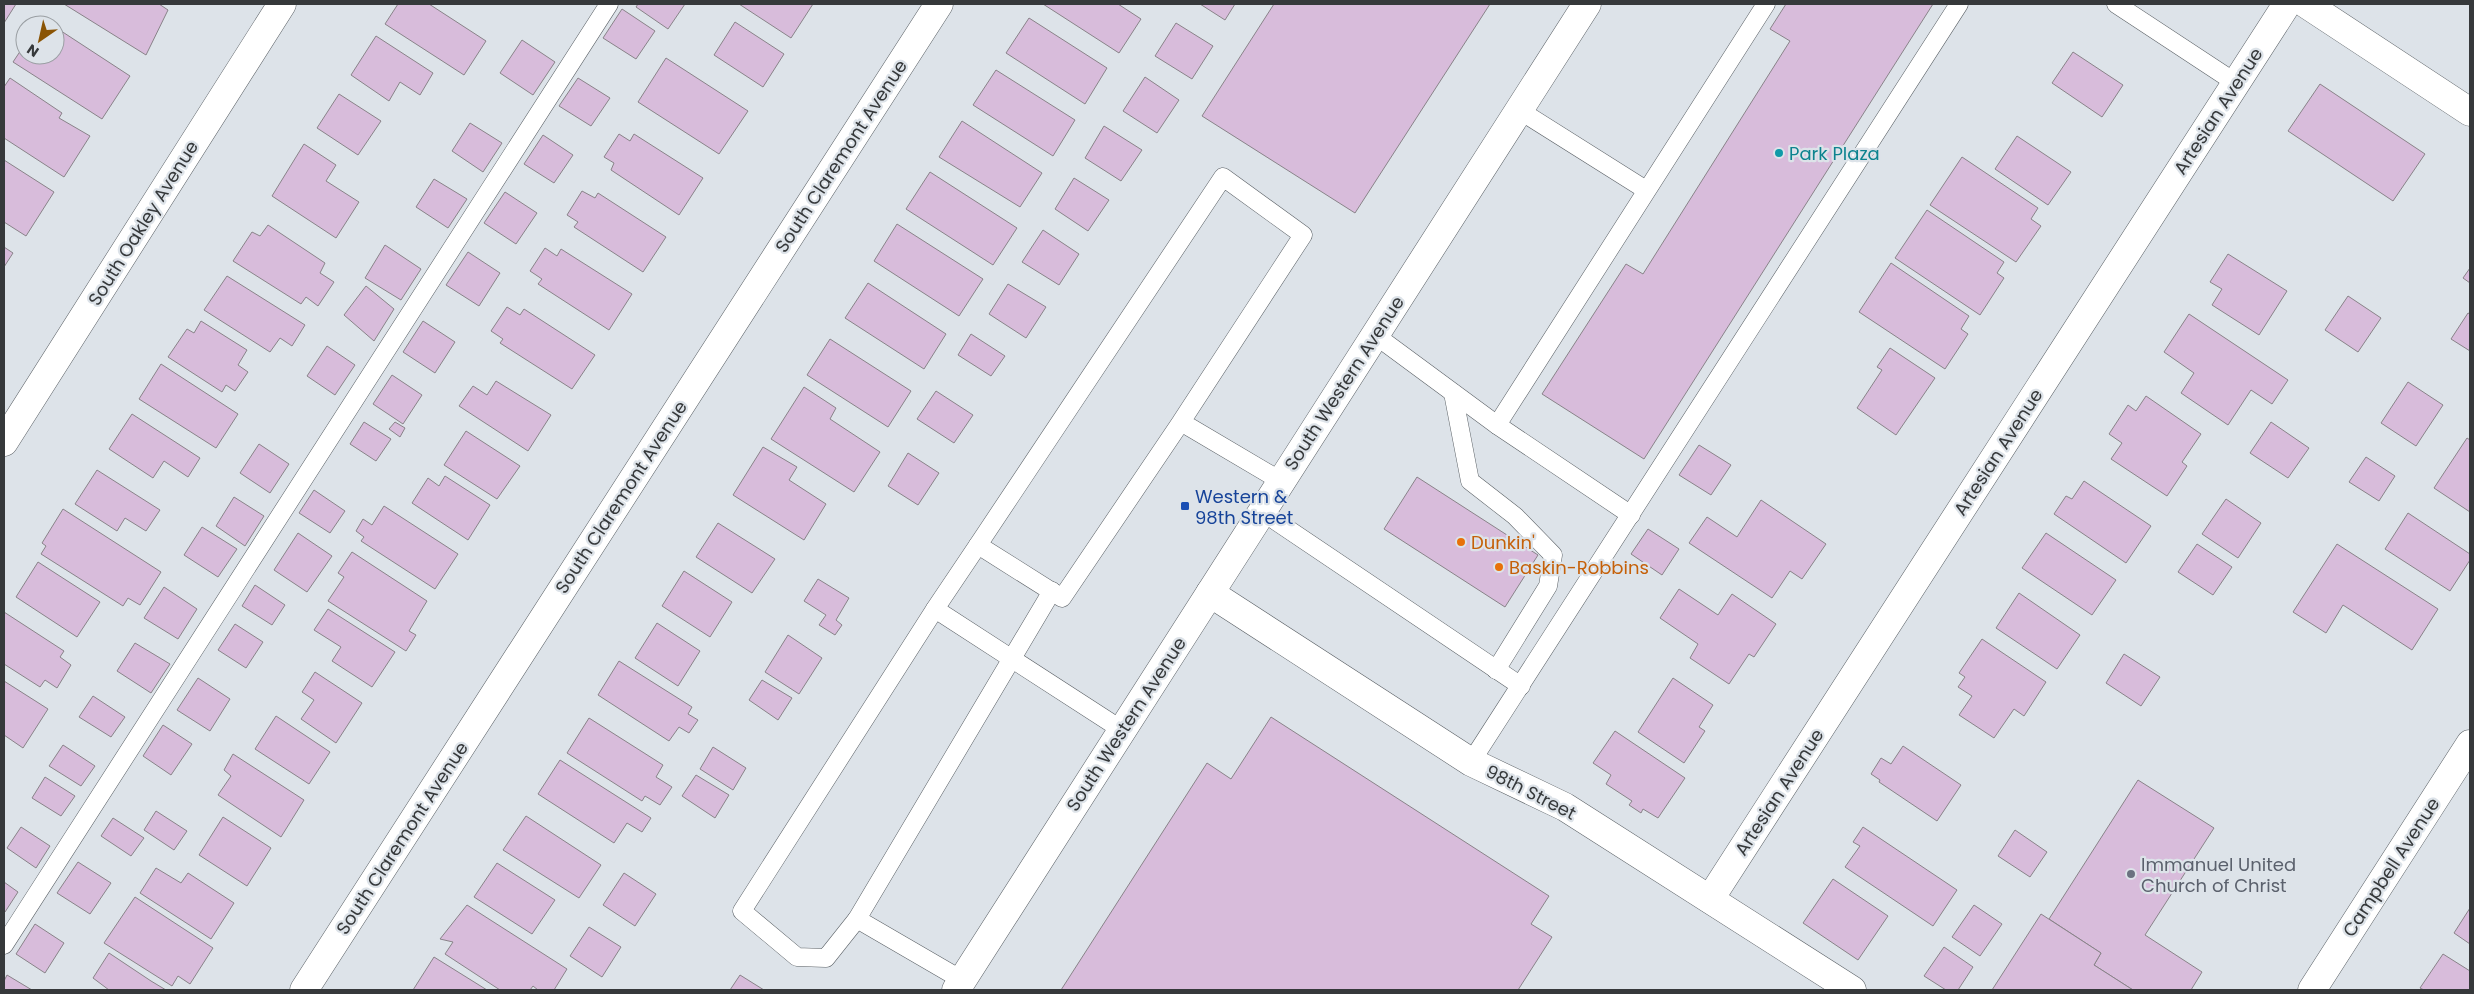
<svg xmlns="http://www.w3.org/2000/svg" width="2474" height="994" viewBox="0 0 2474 994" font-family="Poppins,sans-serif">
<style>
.building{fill:#d8bcdb;stroke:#898389}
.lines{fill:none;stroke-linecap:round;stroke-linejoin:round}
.service-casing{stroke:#5b6166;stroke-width:19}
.minor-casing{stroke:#5b6166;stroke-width:29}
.tertiary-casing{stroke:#5b6166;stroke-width:29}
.secondary-casing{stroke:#5b6166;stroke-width:29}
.service{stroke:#fff;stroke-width:18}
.minor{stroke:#fff;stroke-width:28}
.tertiary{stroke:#fff;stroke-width:28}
.secondary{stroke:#fff;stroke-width:28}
.culture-dot{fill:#0f9aa8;stroke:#dde3e9;stroke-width:2}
.transit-dot{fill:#1a4fb4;stroke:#dde3e9;stroke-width:2}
.food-dot{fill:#e8710a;stroke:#dde3e9;stroke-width:2}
.worship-dot{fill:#6b7280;stroke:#dde3e9;stroke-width:2}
.labels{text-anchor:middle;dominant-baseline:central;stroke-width:4.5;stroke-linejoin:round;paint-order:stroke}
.street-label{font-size:18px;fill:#36393b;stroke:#dde3e9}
.culture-label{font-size:18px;fill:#0d838f;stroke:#dde3e9;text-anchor:start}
.transit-label{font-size:18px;fill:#164399;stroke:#dde3e9;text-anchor:start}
.food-label{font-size:18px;fill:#c56008;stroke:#dde3e9;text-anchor:start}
.worship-label{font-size:18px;fill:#5b616d;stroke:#dde3e9;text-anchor:start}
</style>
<rect width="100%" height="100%" fill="#dde3e9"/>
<g class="building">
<path d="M4,4H16L4,23Z"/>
<path d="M64,4H159L168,10L146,55Z"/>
<path d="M398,4H429L486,41L464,75L385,24Z"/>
<path d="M638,4H685L668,29L636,7Z"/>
<path d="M739,4H813L791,38Z"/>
<path d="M1043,4H1118L1141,19L1119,53Z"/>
<path d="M1200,4H1235L1225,20Z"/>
<path d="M1274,4H1490L1355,213L1202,116Z"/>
<path d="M1786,4H1933L1644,459L1542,394L1626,264L1643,274L1790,41L1770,29Z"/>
<path d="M622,9L655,31L636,59L603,38Z"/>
<path d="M1029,18L1107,68L1085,104L1006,53Z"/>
<path d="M42,19L51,25H38Z"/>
<path d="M735,22L784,54L763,87L714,55Z"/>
<path d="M1176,23L1213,46L1192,79L1155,56Z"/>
<path d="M55,27L130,76L102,119L13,62L25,44V55H55Z"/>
<path d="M376,36L433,73L420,95L400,82L389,101L351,75Z"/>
<path d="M522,40L555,62L533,95L500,73Z"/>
<path d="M2073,52L2123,85L2102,117L2052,83Z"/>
<path d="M666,58L748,111L719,154L638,102Z"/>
<path d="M996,70L1075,120L1053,156L973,105Z"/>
<path d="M1145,77L1179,100L1157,133L1123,111Z"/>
<path d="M10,78L62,113L59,118L90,136L64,177L4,138V87Z"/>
<path d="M578,78L610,98L591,126L559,106Z"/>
<path d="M2320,84L2425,154L2393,201L2288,131Z"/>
<path d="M339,94L381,121L358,155L317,128Z"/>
<path d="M962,121L1042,173L1020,207L939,157Z"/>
<path d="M470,123L502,143L483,172L452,151Z"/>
<path d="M1104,126L1142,150L1121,181L1085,158Z"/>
<path d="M619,134L630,141L634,134L703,178L679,215L611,170L614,163L604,157Z"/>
<path d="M543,135L573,155L554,183L524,164Z"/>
<path d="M2017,136L2071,172L2048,205L1995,169Z"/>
<path d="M304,144L336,165L326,181L359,202L336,238L272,196Z"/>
<path d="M1962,157L2038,208L2031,219L2041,226L2016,262L1930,205Z"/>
<path d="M4,160L54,192L26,236L4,222Z"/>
<path d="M930,172L1017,228L993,265L906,209Z"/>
<path d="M1074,178L1109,200L1088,231L1055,209Z"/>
<path d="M434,179L467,199L448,228L416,207Z"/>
<path d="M582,191L595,198L598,193L666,237L643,272L574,227L578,222L567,215Z"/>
<path d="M505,192L537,213L516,244L484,223Z"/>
<path d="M1927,210L2004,262L1997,273L2004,278L1980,315L1895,258Z"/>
<path d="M897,224L983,279L959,316L874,261Z"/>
<path d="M268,225L325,263L320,273L334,282L318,306L306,297L301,304L233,261L252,232L260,236Z"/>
<path d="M1043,230L1079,254L1059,285L1022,262Z"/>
<path d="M385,245L421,269L401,300L365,278Z"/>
<path d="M4,247L13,253L4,267Z"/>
<path d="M545,248L557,256L561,249L632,294L609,330L538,284L542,279L530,271Z"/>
<path d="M468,252L500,273L479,306L446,285Z"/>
<path d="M2228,254L2287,291L2259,335L2212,305L2222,289L2210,282Z"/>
<path d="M1891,263L1969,316L1961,329L1968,334L1945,369L1859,312Z"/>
<path d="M2470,268V283L2463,278Z"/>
<path d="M227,276L305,325L292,346L280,338L270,352L204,310Z"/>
<path d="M868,283L946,334L924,369L845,318Z"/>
<path d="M1008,284L1046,307L1026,338L989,314Z"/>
<path d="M366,286L394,309L374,341L344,315Z"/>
<path d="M2348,296L2381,318L2358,352L2325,330Z"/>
<path d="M507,307L520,315L524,309L595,355L572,389L500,343L503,339L491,331Z"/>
<path d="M2468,313L2470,314V351L2451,339Z"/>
<path d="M2189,314L2288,380L2272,404L2251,390L2228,425L2181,393L2194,373L2164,352Z"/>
<path d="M201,321L247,350L238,365L248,372L235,391L226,385L222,392L168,357L187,329L194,333Z"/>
<path d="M423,321L455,342L435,373L403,352Z"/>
<path d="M971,334L1005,356L991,376L958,355Z"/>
<path d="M830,339L911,391L888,427L807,375Z"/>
<path d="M327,346L355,365L335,395L307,376Z"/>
<path d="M1890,348L1935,378L1896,435L1857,408L1882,370L1877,367Z"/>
<path d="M161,364L238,414L216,448L139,399Z"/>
<path d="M392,375L422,395L403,424L373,404Z"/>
<path d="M496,381L551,415L528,451L459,406L473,386L487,395Z"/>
<path d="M2408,382L2443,405L2416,446L2381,423Z"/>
<path d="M804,387L836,408L830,419L880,452L854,492L771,439Z"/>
<path d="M936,391L973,415L954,443L917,419Z"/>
<path d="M2146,396L2201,434L2182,462L2187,466L2167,496L2111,459L2122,443L2109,434L2128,405L2136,411Z"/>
<path d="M132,414L200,458L188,477L164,461L153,478L109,449Z"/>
<path d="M364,422L391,439L376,461L350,444Z"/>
<path d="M395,422L405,428L400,437L389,429Z"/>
<path d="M2271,422L2309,448L2288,478L2250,453Z"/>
<path d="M466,431L520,466L497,499L444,465Z"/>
<path d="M2467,438L2470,440V512L2434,488Z"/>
<path d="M259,444L289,464L270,493L240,473Z"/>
<path d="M1699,445L1731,465L1711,495L1679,475Z"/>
<path d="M763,447L797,467L789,480L826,504L804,540L733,495Z"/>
<path d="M908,453L939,473L918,505L888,486Z"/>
<path d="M2366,457L2395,476L2379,501L2349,482Z"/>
<path d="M97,470L160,510L146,531L125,518L117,531L75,504Z"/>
<path d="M445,476L490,505L468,540L412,503L428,478L439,486Z"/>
<path d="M1417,477L1538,555L1505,607L1384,529Z"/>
<path d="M2084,481L2151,526L2126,563L2054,514L2066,496L2072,499Z"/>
<path d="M314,490L345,511L330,533L299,513Z"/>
<path d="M234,497L264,516L245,546L216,526Z"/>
<path d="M2226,499L2261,523L2238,558L2202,534Z"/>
<path d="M1761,500L1826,544L1802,579L1790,571L1772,598L1689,543L1707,517L1737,537Z"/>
<path d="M384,506L458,554L435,589L361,541L364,537L356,531L363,519L372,525Z"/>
<path d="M63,509L161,572L140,605L128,598L123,606L41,554L46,546L42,543Z"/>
<path d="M2408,513L2470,554V560L2450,591L2385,549Z"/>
<path d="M718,523L775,559L752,593L696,557Z"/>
<path d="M202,527L237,549L218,577L184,555Z"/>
<path d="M1648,529L1679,549L1662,575L1631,554Z"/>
<path d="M298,533L332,556L307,592L274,570Z"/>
<path d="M2046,533L2116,580L2092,615L2022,568Z"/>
<path d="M2197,544L2232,567L2213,595L2178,572Z"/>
<path d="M2337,544L2438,609L2412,650L2343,605L2326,633L2293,612Z"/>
<path d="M352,552L427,601L409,631L416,635L406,651L328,601L344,577L338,573Z"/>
<path d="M38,562L100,602L77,637L16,597Z"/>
<path d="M684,571L732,602L710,637L662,606Z"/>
<path d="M818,579L849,598L836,620L842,625L835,635L819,625L826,615L804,601Z"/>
<path d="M255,585L285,605L272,625L242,606Z"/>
<path d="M164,587L197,609L178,639L144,618Z"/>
<path d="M1679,589L1718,615L1732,594L1776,624L1754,657L1749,654L1729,684L1690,658L1698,644L1660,618Z"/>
<path d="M2019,593L2080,635L2057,669L1996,628Z"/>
<path d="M328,609L395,652L372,687L332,661L341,647L314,630Z"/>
<path d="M4,612L64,651L60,657L71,665L57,688L45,680L40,687L4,664Z"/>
<path d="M657,623L700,651L678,686L635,658Z"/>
<path d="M235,624L263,642L246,668L218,650Z"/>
<path d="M788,635L822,658L799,694L765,672Z"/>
<path d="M1982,639L2046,682L2024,716L2014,709L1994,738L1959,715L1972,696L1958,687L1965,677L1959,673Z"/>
<path d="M135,643L170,664L151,693L117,671Z"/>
<path d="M2124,654L2160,677L2141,706L2106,683Z"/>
<path d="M619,661L692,707L688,714L698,720L689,733L679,727L669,741L598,695Z"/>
<path d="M315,672L362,703L336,743L301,719L314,700L302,692Z"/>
<path d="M198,678L230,699L210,731L177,710Z"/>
<path d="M1673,678L1713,705L1699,727L1705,731L1684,763L1638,732Z"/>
<path d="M762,680L792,698L778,720L749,700Z"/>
<path d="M4,681L48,709L23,748L4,735Z"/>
<path d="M93,696L125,717L111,737L79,717Z"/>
<path d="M276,716L330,752L309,784L255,749Z"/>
<path d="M1271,717L1549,896L1531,924L1552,937L1518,990H1061L1207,763L1231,779Z"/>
<path d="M589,718L663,765L656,777L672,787L660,805L645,796L642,801L567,753Z"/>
<path d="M163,725L192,744L171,775L143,756Z"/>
<path d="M1615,731L1685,778L1658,818L1643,809L1641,813L1629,805L1632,801L1606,784L1611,775L1593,763Z"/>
<path d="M63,745L95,766L81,786L49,766Z"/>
<path d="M1903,746L1961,785L1937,821L1879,782L1880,780L1871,774L1881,758L1891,764Z"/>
<path d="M713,747L746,768L733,790L700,769Z"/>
<path d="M233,754L304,800L281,837L218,795L231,776L224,770Z"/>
<path d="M560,760L651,818L642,832L627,823L614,843L538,794Z"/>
<path d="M696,775L729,795L715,818L682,796Z"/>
<path d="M45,777L75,796L61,816L32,798Z"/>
<path d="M2138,780L2214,828L2145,935L2202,972L2191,990H2133L2094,965L2101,953L2049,919Z"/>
<path d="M156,811L187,831L174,850L144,830Z"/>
<path d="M526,816L601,865L579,898L503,850Z"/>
<path d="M223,817L271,848L247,886L199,855Z"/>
<path d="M113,818L144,838L131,856L101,836Z"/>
<path d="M21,827L50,846L36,868L7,848Z"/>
<path d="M1863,827L1957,890L1933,926L1845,867L1860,846L1853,842Z"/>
<path d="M2015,830L2047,852L2030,877L1998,856Z"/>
<path d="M78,862L111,883L90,914L57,893Z"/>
<path d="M497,863L555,900L532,934L474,897Z"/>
<path d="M156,868L181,883L188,873L234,903L211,939L140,893Z"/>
<path d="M624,873L656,894L635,926L603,905Z"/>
<path d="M1833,879L1888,916L1858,960L1803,923Z"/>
<path d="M4,882L18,892L5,912L4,911Z"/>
<path d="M135,897L213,948L190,984L178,976L172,986L104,943Z"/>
<path d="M467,905L567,969L554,990H538L533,986L530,990H500L445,954L453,942L440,939Z"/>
<path d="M1974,905L2002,924L1980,956L1952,937Z"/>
<path d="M2470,908V944L2454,933Z"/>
<path d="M2041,914L2101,953L2094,965L2133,990H1992Z"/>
<path d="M35,924L64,943L45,973L16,954Z"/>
<path d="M589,927L621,947L602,977L570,956Z"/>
<path d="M1944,947L1973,967L1958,990H1946L1924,976Z"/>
<path d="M109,953L151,981L166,990H109L93,978Z"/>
<path d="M2443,954L2470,971V990H2424L2420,988Z"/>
<path d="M434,957L487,990H413Z"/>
<path d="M7,975L32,990H4V981Z"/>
<path d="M740,975L764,990H730Z"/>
</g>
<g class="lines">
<defs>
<g id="service">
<path d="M2116,4L2236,83"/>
<path d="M1519,110L1646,190"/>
<path d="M1375,335L1497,425"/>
<path d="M1453,393L1470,481L1515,516L1553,555L1548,586L1496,670"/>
<path d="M1181,422L1303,235L1223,177L978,545L1062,598L1181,422L1281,481"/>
<path d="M1261,511L1521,686"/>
<path d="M1631,515L1497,425L1766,4"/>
<path d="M935,609L978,545"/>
<path d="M1471,762L1959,4"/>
<path d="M857,919L1052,591"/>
<path d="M4,945L609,4"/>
<path d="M962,980L857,919L826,958L797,957L742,911L935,609L1122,730"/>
</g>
<g id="minor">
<path d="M4,442L282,4"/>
<path d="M1210,593L1471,762L1565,807L1852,990"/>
<path d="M1710,899L2287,4"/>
<path d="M304,990L939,4"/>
<path d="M2312,990L2470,744"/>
</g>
<path id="tertiary" d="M2306,4L2470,112"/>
<path id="secondary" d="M956,990L1587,4"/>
</defs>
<use href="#service" class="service-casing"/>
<use href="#minor" class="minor-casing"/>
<use href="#tertiary" class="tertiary-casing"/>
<use href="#secondary" class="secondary-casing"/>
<use href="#service" class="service"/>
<use href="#minor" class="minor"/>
<use href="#tertiary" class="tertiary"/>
<use href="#secondary" class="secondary"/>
</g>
<circle class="culture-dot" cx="1779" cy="153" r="5"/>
<rect class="transit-dot" x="1180" y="501" width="10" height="10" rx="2.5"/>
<g class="food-dot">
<circle cx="1461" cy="542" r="5"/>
<circle cx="1499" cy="567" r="5"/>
</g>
<circle class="worship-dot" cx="2131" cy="874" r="5"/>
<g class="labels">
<g class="street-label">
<text transform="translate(2218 111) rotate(-57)">Artesian Avenue</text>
<text transform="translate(841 156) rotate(-57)">South Claremont Avenue</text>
<text transform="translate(143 223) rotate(-58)">South Oakley Avenue</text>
<text transform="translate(1344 383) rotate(-57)">South Western Avenue</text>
<text transform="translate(1998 452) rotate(-57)">Artesian Avenue</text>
<text transform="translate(621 497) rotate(-57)">South Claremont Avenue</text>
<text transform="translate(1126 724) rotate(-57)">South Western Avenue</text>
<text transform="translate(1531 792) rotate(27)">98th Street</text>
<text transform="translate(1779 792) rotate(-57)">Artesian Avenue</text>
<text transform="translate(402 838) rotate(-57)">South Claremont Avenue</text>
<text transform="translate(2391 867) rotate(-57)">Campbell Avenue</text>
</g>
<g class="culture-label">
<text x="1789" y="153">Park Plaza</text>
</g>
<g class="transit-label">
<text x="1195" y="496">Western &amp;<tspan x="1195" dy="21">98th Street</tspan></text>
</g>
<g class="food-label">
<text x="1471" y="542">Dunkin'</text>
<text x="1509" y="567">Baskin-Robbins</text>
</g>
<g class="worship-label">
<text x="2141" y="864">Immanuel United<tspan x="2141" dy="21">Church of Christ</tspan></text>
</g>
</g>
<rect width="2474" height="994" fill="none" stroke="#36393b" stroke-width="10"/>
<g transform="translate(40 40) rotate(214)"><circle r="24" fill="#dde3e9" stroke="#9a9fa3"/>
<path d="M0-4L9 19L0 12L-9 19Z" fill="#8a5404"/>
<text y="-8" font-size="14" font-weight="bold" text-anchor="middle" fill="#36393b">N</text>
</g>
</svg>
